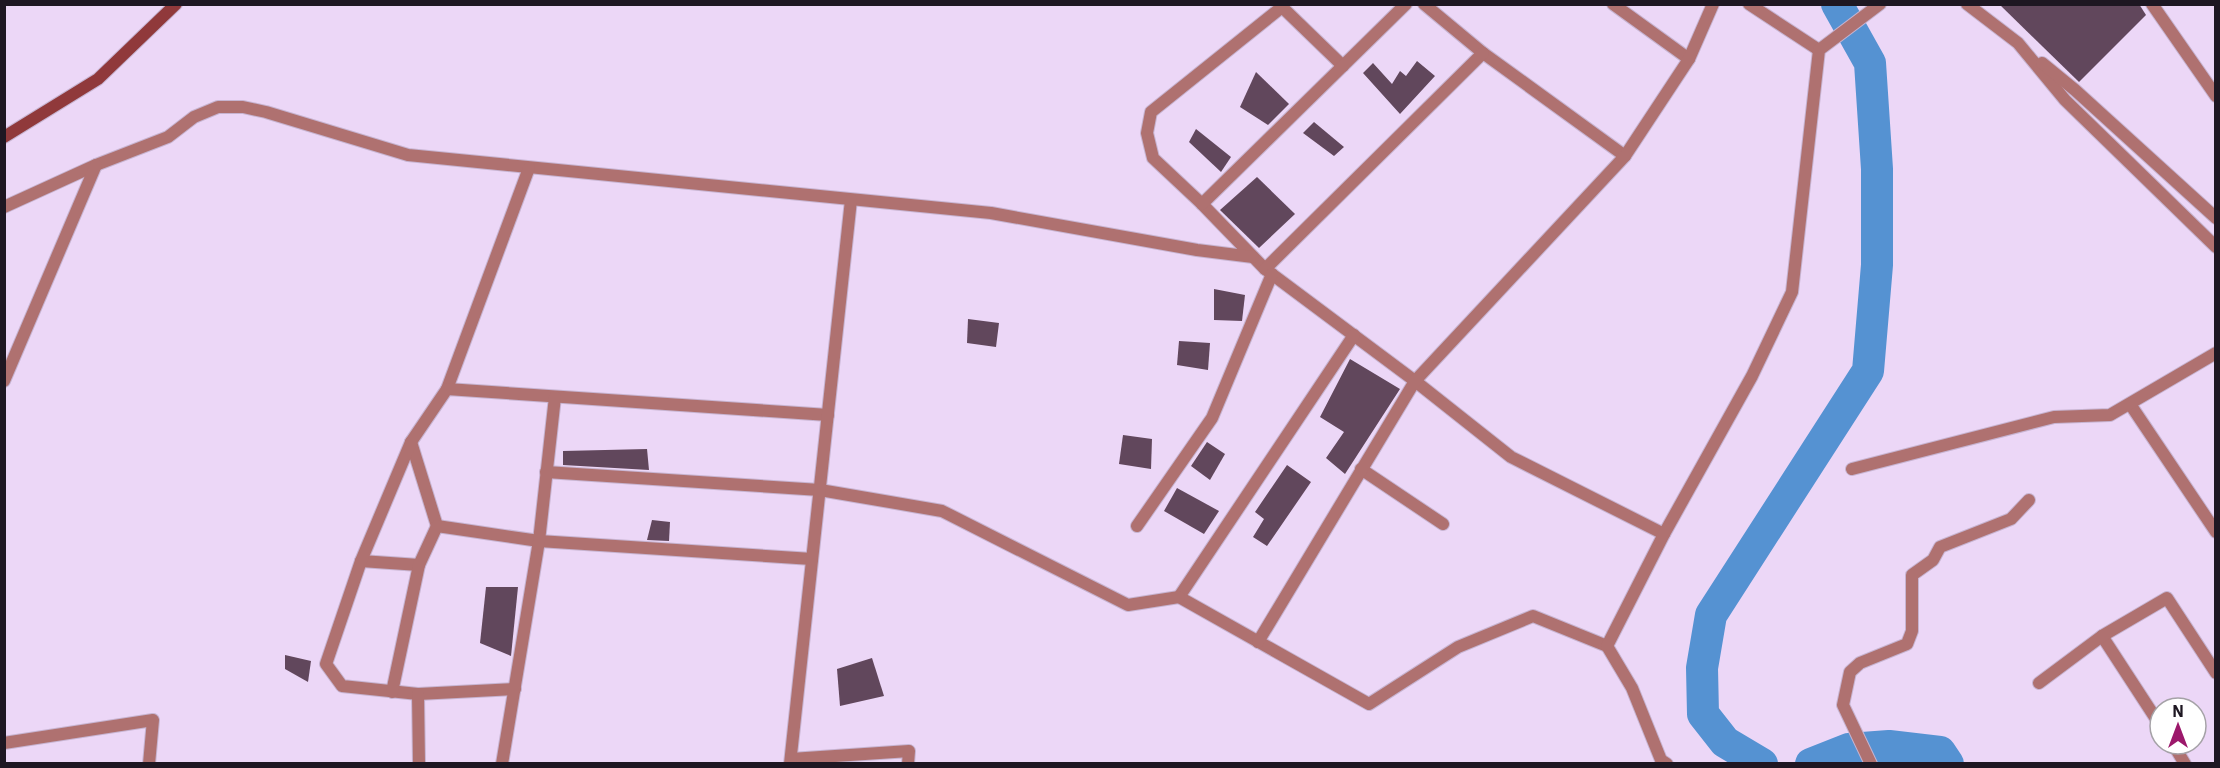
<svg xmlns="http://www.w3.org/2000/svg" width="2220" height="768" viewBox="0 0 2220 768" font-family="'IBM Plex Sans',sans-serif">
<style>
.lines{fill:none;stroke-linecap:round;stroke-linejoin:round}
.river{stroke:#5592d2;stroke-width:32}
.building{fill:#61475c}
.minor-casing{stroke:#c7b4d1;stroke-width:14}
.secondary-casing{stroke:#c7b4d1;stroke-width:14}
.minor{stroke:#af7170;stroke-width:12}
.secondary{stroke:#90393b;stroke-width:12}
</style>
<rect width="100%" height="100%" fill="#ecd7f7"/>
<g class="lines">
<g class="river">
<path d="M1762,764L1725,742L1703,714L1702,668L1711,615L1868,371L1877,265V169L1870,63L1837,4"/>
<path d="M1811,764L1849,749L1889,746L1940,752L1948,764"/>
</g>
</g>
<g class="building">
<path d="M1999,4H2139L2146,15L2079,82Z"/>
<path d="M1417,61L1435,76L1400,114L1363,73L1373,63L1392,84L1400,71L1406,76Z"/>
<path d="M1256,72L1289,104L1268,125L1240,107Z"/>
<path d="M1314,122L1344,147L1334,156L1303,133Z"/>
<path d="M1196,129L1231,157L1221,172L1189,142Z"/>
<path d="M1257,177L1295,214L1259,248L1220,210Z"/>
<path d="M1214,289L1245,295L1242,321L1214,320Z"/>
<path d="M968,319L999,323L996,347L967,343Z"/>
<path d="M1179,341L1210,343L1208,370L1177,365Z"/>
<path d="M1350,359L1400,389L1345,474L1326,458L1344,432L1320,417Z"/>
<path d="M1123,435L1152,439L1151,469L1119,464Z"/>
<path d="M1207,442L1225,454L1210,480L1191,466Z"/>
<path d="M647,449L649,470L563,465V451Z"/>
<path d="M1287,465L1311,482L1267,546L1253,537L1264,519L1255,512Z"/>
<path d="M1177,488L1219,511L1204,534L1164,511Z"/>
<path d="M652,520L670,522L669,541L647,540Z"/>
<path d="M486,587H518L511,656L480,643Z"/>
<path d="M285,655L311,661L308,682L285,669Z"/>
<path d="M872,658L884,696L840,706L837,669Z"/>
</g>
<g class="lines">
<defs>
<g id="minor">
<path d="M1424,4L1483,53L1625,156"/>
<path d="M1613,4L1689,59"/>
<path d="M1749,4L1819,50"/>
<path d="M1967,4L2018,43L2065,100L2216,247"/>
<path d="M2152,4L2216,96"/>
<path d="M2042,63L2075,90L2216,218"/>
<path d="M1343,66L1282,7L1151,112L1147,133L1153,158L1202,204L1265,269L1415,381L1511,457L1664,534"/>
<path d="M1202,204L1406,4"/>
<path d="M4,207L96,165L168,137L194,117L218,107H243L266,112L408,155L991,213L1197,250L1253,257"/>
<path d="M1265,269L1483,53"/>
<path d="M1354,335L1179,597L1369,704L1458,647L1533,616L1607,646"/>
<path d="M4,381L96,165"/>
<path d="M447,389L529,168"/>
<path d="M2130,404L2216,532"/>
<path d="M411,442L437,526"/>
<path d="M1361,469L1443,524"/>
<path d="M1852,469L2054,417L2110,415L2216,353"/>
<path d="M546,472L820,490L942,511L1128,605L1179,597"/>
<path d="M1137,526L1212,418L1272,274"/>
<path d="M361,561L419,565"/>
<path d="M2102,636L2160,725"/>
<path d="M1258,642L1415,381L1625,156L1689,59L1713,4"/>
<path d="M2039,683L2102,636L2167,598L2216,673"/>
<path d="M515,689L418,694L342,686L326,664L361,561L411,442L447,389L828,415"/>
<path d="M392,692L419,565L437,526L539,541L812,559"/>
<path d="M418,694L419,764"/>
<path d="M4,743L153,720L149,764"/>
<path d="M2173,744L2185,764"/>
<path d="M791,759L909,751L908,764"/>
<path d="M502,764L539,541L555,397"/>
<path d="M790,764L851,200"/>
<path d="M1667,764L1661,760L1632,688L1607,646L1664,534L1752,376L1792,292L1819,50L1880,4"/>
<path d="M1871,764L1843,705L1850,672L1860,663L1907,644L1912,631V575L1933,560L1940,547L2011,519L2029,500"/>
</g>
<path id="secondary" d="M4,137L98,79L176,4"/>
</defs>
<use href="#minor" class="minor-casing"/>
<use href="#secondary" class="secondary-casing"/>
<use href="#minor" class="minor"/>
<use href="#secondary" class="secondary"/>
</g>
<rect width="2220" height="768" fill="none" stroke="#1e1722" stroke-width="12"/>
<g transform="translate(2178 726)"><circle r="28" fill="#ffffff" stroke="#a5a2a7" stroke-width="1.5"/>
<path d="M0-4.5L10 22L0 15L-10 22Z" fill="#9c186b"/>
<text y="-9" font-size="16" font-weight="bold" text-anchor="middle" fill="#1e1722">N</text>
</g>
</svg>
